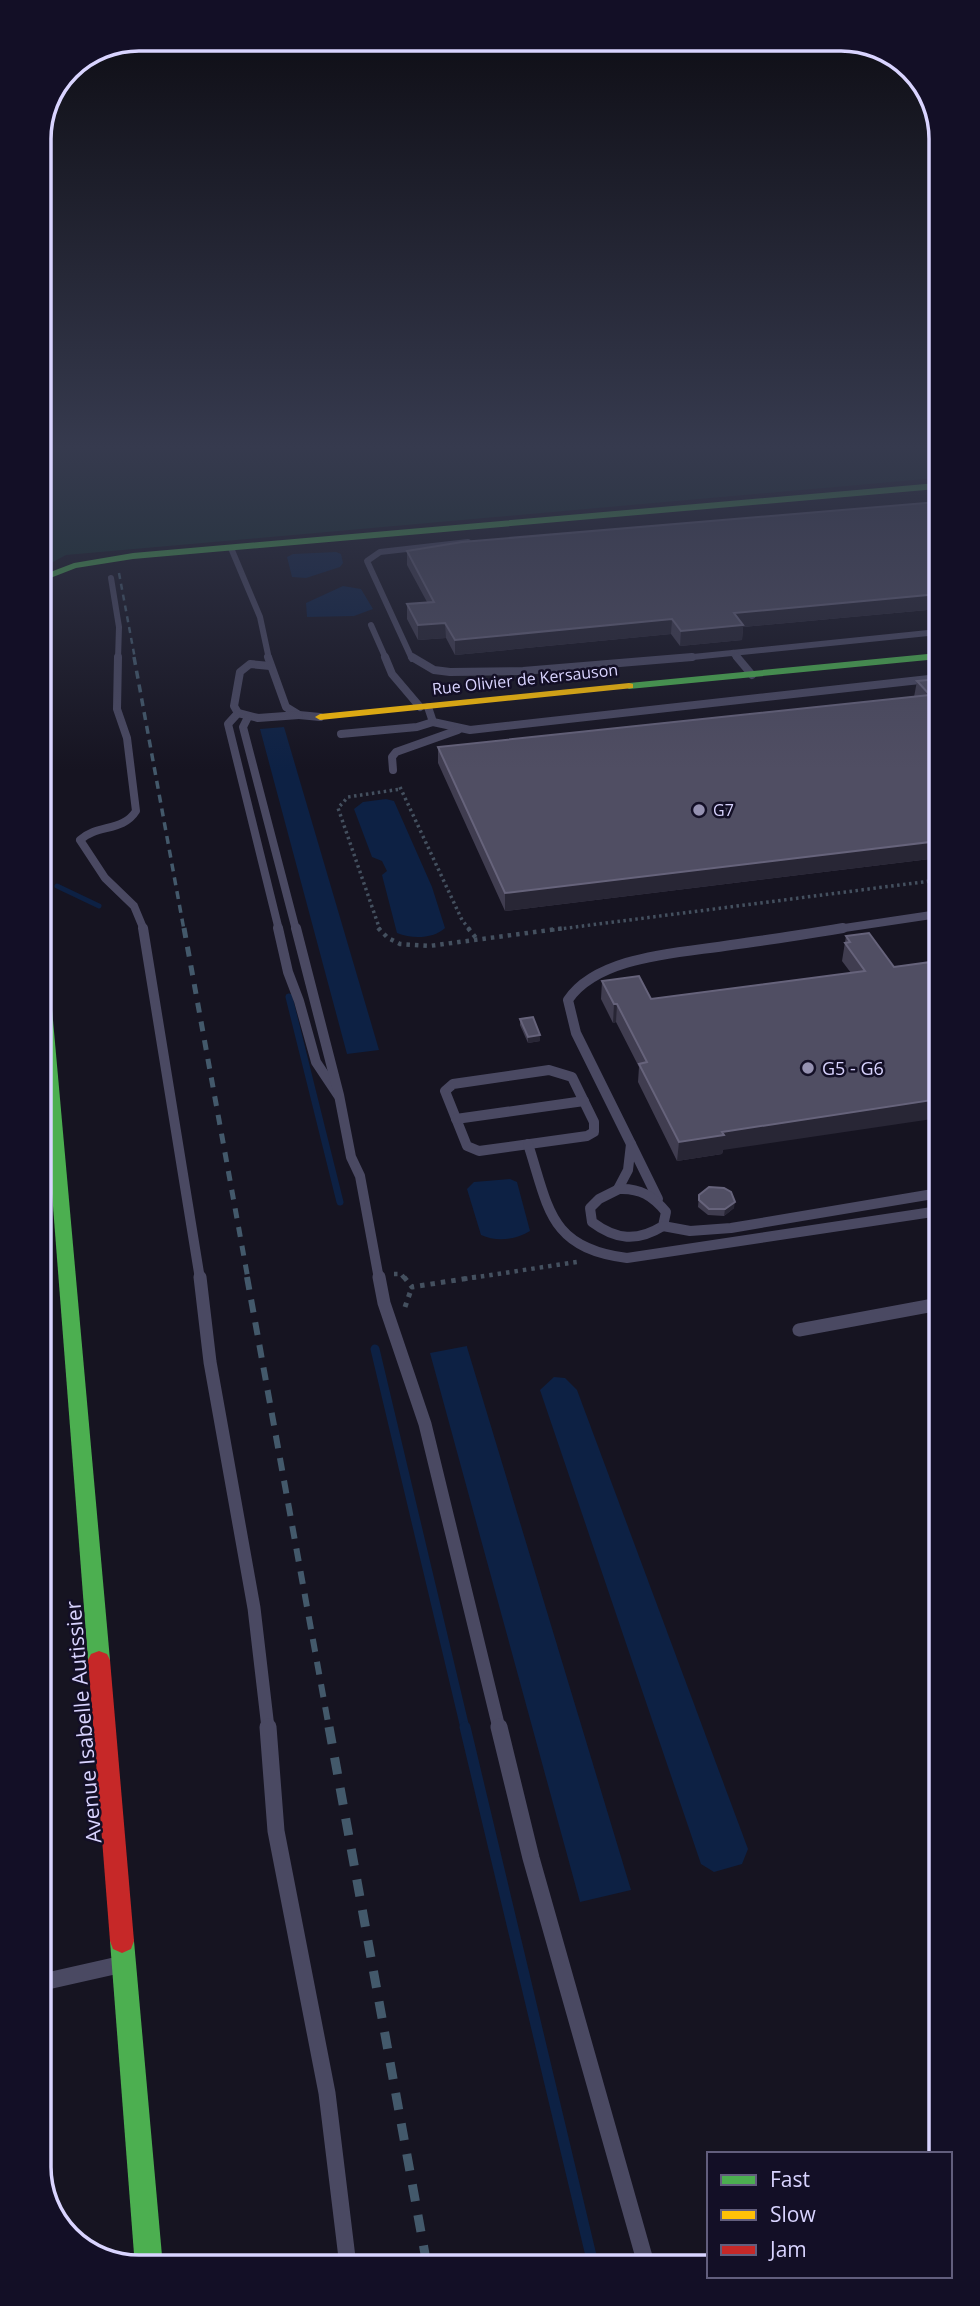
<svg xmlns="http://www.w3.org/2000/svg" width="980" height="2306" viewBox="0 0 980 2306" font-family="'Open Sans',sans-serif">
<style>
.green{fill:#132c2d}
.water{fill:#0d2144}
.lines{fill:none;stroke-linecap:round;stroke-linejoin:round}
.stream-far3{stroke:#0d2144;stroke-width:5}
.stream-far2{stroke:#0d2144;stroke-width:7}
.stream-far1{stroke:#0d2144;stroke-width:9}
.stream{stroke:#0d2144;stroke-width:11}
.path-far2{stroke:#44505f;stroke-width:3.5;stroke-dasharray:2.5 3.5;stroke-linecap:butt}
.path-far1{stroke:#44505f;stroke-width:4.5;stroke-dasharray:3.5 5;stroke-linecap:butt}
.path{stroke:#44505f;stroke-width:5;stroke-dasharray:4.5 6;stroke-linecap:butt}
.lane-far4{stroke:#4a4962;stroke-width:6}
.lane-far3{stroke:#4a4962;stroke-width:8}
.lane-far2{stroke:#4a4962;stroke-width:10}
.lane-far1{stroke:#4a4962;stroke-width:13}
.lane{stroke:#4a4962;stroke-width:17}
.fast{fill:#4caf50;fill-rule:evenodd}
.slow{fill:#ffc107;fill-rule:evenodd}
.jam{fill:#c62828;fill-rule:evenodd}
.rail-far4{stroke:#43596b;stroke-width:2.5;stroke-dasharray:6 5;stroke-linecap:butt}
.rail-far3{stroke:#43596b;stroke-width:3.5;stroke-dasharray:8 6;stroke-linecap:butt}
.rail-far2{stroke:#43596b;stroke-width:5;stroke-dasharray:10 9;stroke-linecap:butt}
.rail-far1{stroke:#43596b;stroke-width:6;stroke-dasharray:13 10;stroke-linecap:butt}
.rail{stroke:#43596b;stroke-width:9;stroke-dasharray:17 14;stroke-linecap:butt}
.wall{fill:#403d50}
.shaded-wall{fill:#282635}
.building{fill:#504e63;stroke:#66637b;stroke-width:2}
.poi-dot{fill:#9591b1;stroke:#130f26;stroke-width:2.5}
.labels{text-anchor:middle;dominant-baseline:central;stroke-width:5;stroke-linejoin:round;paint-order:stroke}
.far-street-label{font-size:16px;fill:#d9d4ff;stroke:#130f26}
.far-poi-label{font-size:16px;fill:#d9d4ff;stroke:#130f26;text-anchor:start}
.poi-label{font-size:18px;fill:#d9d4ff;stroke:#130f26;text-anchor:start}
.near-street-label{font-size:21px;fill:#d9d4ff;stroke:#130f26}
.rim{fill:none;stroke:#d9d4ff;stroke-width:3.5}
</style>
<rect width="100%" height="100%" fill="#161421"/>
<path class="green" d="M39,447H937V478L66,555L40,569Z"/>
<g class="water">
<path d="M336,552L341,554L343,563L340,567L306,578L292,577L287,557L293,554Z"/>
<path d="M343,586L361,589L373,609L354,616L307,617L306,603Z"/>
<path d="M284,727L379,1050L347,1054L260,729Z"/>
<path d="M386,799L394,801L432,887L445,928C433,939 412,939 397,933L382,875L387,871L382,861L372,857L354,809L363,802Z"/>
<path d="M510,1179L517,1182L530,1231C516,1240 496,1242 481,1235L467,1189L474,1182Z"/>
<path d="M467,1346V1347L631,1890L580,1902L430,1353Z"/>
<path d="M554,1377L565,1378L577,1390L748,1849L742,1864L714,1872L701,1864L540,1390Z"/>
</g>
<g class="lines">
<path class="stream-far3" d="M57,886L99,906"/>
<path class="stream-far2" d="M289,997L340,1202"/>
<path class="stream-far1" d="M375,1349L465,1728"/>
<path class="stream" d="M465,1727L593,2264"/>
<g class="path-far2">
<path d="M400,787L462,920L470,930"/>
<path d="M380,930L338,808L348,797L401,789"/>
<path d="M552,930L938,880"/>
</g>
<g class="path-far1">
<path d="M378,928L388,938L400,944L429,946L565,928"/>
<path d="M468,928L476,938"/>
<path d="M394,1274H401L405,1279"/>
<path d="M464,1279L577,1262"/>
</g>
<g class="path">
<path d="M404,1277L412,1287L476,1277"/>
<path d="M405,1307L412,1287"/>
</g>
<g class="lane-far4">
<path d="M231,548L260,617L269,659"/>
<path d="M111,578L119,627L118,659"/>
<path d="M371,625L386,659"/>
<path d="M733,653L738,659"/>
<path d="M412,659L367,561L380,552L468,542"/>
<path d="M673,659L938,632"/>
</g>
<g class="lane-far3">
<path d="M118,657L117,709L127,738L136,811C123,832 97,824 80,840L105,878L134,906L144,930"/>
<path d="M268,657L286,707L299,715L320,717"/>
<path d="M385,657L392,674L420,707"/>
<path d="M412,657L434,670L450,672L523,671L692,657"/>
<path d="M737,657L752,675"/>
<path d="M270,666L250,664L240,672L234,706L238,713L258,718L299,715"/>
<path d="M238,713L228,724L279,930"/>
<path d="M248,717L243,727L296,930"/>
<path d="M433,722L470,730L938,678"/>
<path d="M341,734L417,727L433,722L428,707"/>
<path d="M393,770L392,757L396,752L458,730"/>
<path d="M831,930L938,914"/>
</g>
<g class="lane-far2">
<path d="M143,928L200,1279"/>
<path d="M278,928L288,972L299,1001L316,1062L338,1095"/>
<path d="M296,928L339,1095L351,1157L360,1176L379,1279"/>
<path d="M549,1070L572,1077L594,1122V1132L587,1136L479,1151L467,1146L445,1091L453,1084Z"/>
<path d="M456,1119L584,1101"/>
<path d="M528,1144C549,1209 549,1248 627,1258L939,1211"/>
<path d="M631,1144L576,1033L568,1000C598,955 682,953 731,945C769,940 806,934 843,928"/>
<path d="M618,1189L628,1170L631,1144L658,1199"/>
<path d="M619,1189C640,1188 653,1196 666,1212L663,1226C637,1242 616,1240 592,1222L590,1208L599,1199Z"/>
<path d="M663,1226L690,1231L731,1228L939,1193"/>
</g>
<g class="lane-far1">
<path d="M200,1277L210,1362L254,1608L268,1728"/>
<path d="M379,1277L384,1303L425,1424L499,1728"/>
<path d="M799,1330L939,1304"/>
</g>
<g class="lane">
<path d="M268,1727L276,1831L327,2093L348,2266"/>
<path d="M499,1727L531,1858L646,2264"/>
<path d="M43,1982L114,1966"/>
</g>
<g class="fast">
<path d="M937,483V489L133,559L76,568L40,582V576L74,563L133,553Z"/>
<path d="M938,653V659L629,689L624,686L629,683Z"/>
<path d="M41,960L48,964L110,1660L107,1666L99,1669L91,1666L88,1660L41,1051Z"/>
<path d="M122,1929L131,1933L134,1941L163,2267H135L110,1941L113,1933Z"/>
</g>
<path class="slow" d="M629,683L633,684V688L320,720L315,717L320,714Z"/>
<path class="jam" d="M99,1651L107,1654L110,1660L134,1941L131,1949L122,1953L113,1949L110,1941L88,1660L91,1654Z"/>
<path class="rail-far4" d="M119,573L135,659"/>
<path class="rail-far3" d="M134,657L184,930"/>
<path class="rail-far2" d="M184,928L248,1279"/>
<path class="rail-far1" d="M247,1277L329,1728"/>
<path class="rail" d="M329,1727L427,2265"/>
</g>
<g class="wall">
<path d="M937,502L938,609L743,627L742,640L680,646L671,634L455,655L446,638L418,640L407,619V604L427,602L407,565V551Z"/>
<path d="M938,679V858L505,911L438,763V747L914,697L917,681Z"/>
<path d="M846,936L894,967L723,1150L722,1154L677,1161L638,1082L639,1067L616,1022L613,1023L601,999L602,981L651,999L851,973L842,961Z"/>
<path d="M520,1019L540,1041L528,1043L520,1025Z"/>
<path d="M699,1195L734,1208L724,1216L708,1215L698,1207Z"/>
</g>
<g class="shaded-wall">
<path d="M938,594V609L743,627L742,640L680,646L681,631L734,613Z"/>
<path d="M672,619L671,634L455,655V640Z"/>
<path d="M445,623L446,638L418,640V625Z"/>
<path d="M938,841V858L505,911V893Z"/>
<path d="M614,1004H617L616,1022L613,1023Z"/>
<path d="M540,1035V1041L528,1043V1037Z"/>
<path d="M939,1099V1118L723,1150L722,1154L677,1161L679,1142L722,1132Z"/>
<path d="M735,1202L734,1208L724,1216L725,1209Z"/>
</g>
<g class="building">
<path d="M937,502L938,594L734,613L743,625L681,631L672,619L455,640L445,623L418,625L407,604L434,602L407,551L462,542Z"/>
<path d="M938,679V841L505,893L438,747L930,695L917,681Z"/>
<path d="M869,933L894,967L938,961L939,1099L722,1132L724,1135L679,1142L639,1064L647,1062L617,1004H614L602,981L639,976L651,999L865,971L845,943L850,942L846,936Z"/>
<path d="M533,1017L540,1035L528,1037L520,1019Z"/>
<path d="M709,1187L724,1188L731,1192L735,1202L725,1209H709L699,1200V1195Z"/>
</g>
<linearGradient id="sky" x2="0" y2="1"><stop stop-color="#0c0b12"/><stop offset="0.58" stop-color="#363a4e"/><stop offset="1" stop-color="#363a4e" stop-opacity="0"/></linearGradient>
<rect width="980" height="770" fill="url(#sky)"/>
<g class="poi-dot">
<circle cx="699" cy="810" r="7"/>
<circle cx="808" cy="1068" r="7"/>
</g>
<g class="labels">
<g class="far-street-label">
<text transform="translate(525 679) rotate(-6)">Rue Olivier de Kersauson</text>
</g>
<g class="far-poi-label">
<text x="713" y="810">G7</text>
</g>
<g class="poi-label">
<text x="822" y="1068">G5 - G6</text>
</g>
<g class="near-street-label">
<text transform="translate(83 1722) rotate(-95)">Avenue Isabelle Autissier</text>
</g>
</g>
<path d="M0 0H980V2306H0ZM139 51H841A88 88 0 0 1 929 139V2167A88 88 0 0 1 841 2255H139A88 88 0 0 1 51 2167V139A88 88 0 0 1 139 51Z" fill="#130f26" fill-rule="evenodd"/>
<path class="rim" d="M139 51H841A88 88 0 0 1 929 139V2167A88 88 0 0 1 841 2255H139A88 88 0 0 1 51 2167V139A88 88 0 0 1 139 51Z"/>
<rect x="707" y="2152" width="245" height="126" fill="#130f26" stroke="#625e7d" stroke-width="2"/>
<rect x="721" y="2175" width="35" height="10" fill="#4caf50" stroke="#625e7d" stroke-width="2"/>
<text x="770" y="2187" font-size="21" fill="#d9d4ff">Fast</text>
<rect x="721" y="2210" width="35" height="10" fill="#ffc107" stroke="#625e7d" stroke-width="2"/>
<text x="770" y="2222" font-size="21" fill="#d9d4ff">Slow</text>
<rect x="721" y="2245" width="35" height="10" fill="#c62828" stroke="#625e7d" stroke-width="2"/>
<text x="770" y="2257" font-size="21" fill="#d9d4ff">Jam</text>
</svg>
